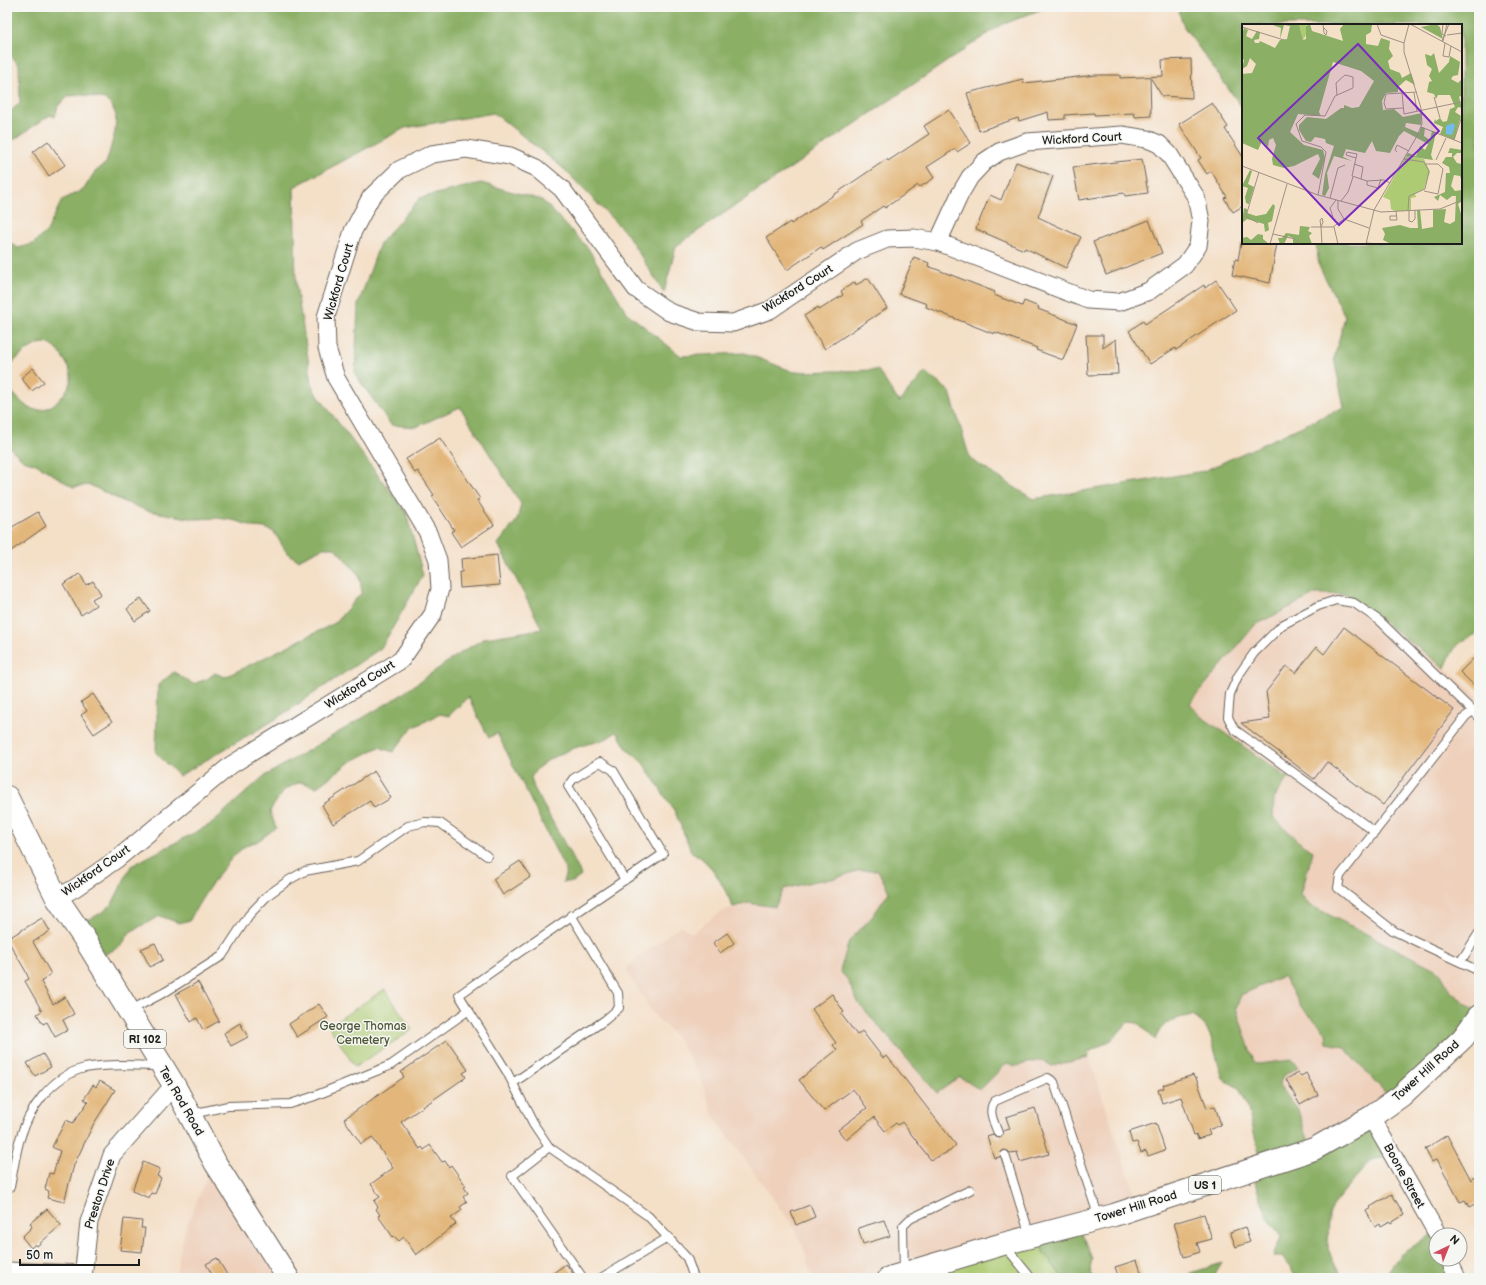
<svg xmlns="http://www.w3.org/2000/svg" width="1486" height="1285" viewBox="0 0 1486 1285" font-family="'Balsamiq Sans',sans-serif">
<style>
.built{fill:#eed0bb}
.green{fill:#adcb73;stroke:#647448}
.forest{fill:#8aaf65;stroke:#536640}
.building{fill:#e3b77b}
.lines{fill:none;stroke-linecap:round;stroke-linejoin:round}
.lane-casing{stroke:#686058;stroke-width:10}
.street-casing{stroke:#686058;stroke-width:19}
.primary-casing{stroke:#686058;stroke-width:24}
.lane{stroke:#fff;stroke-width:8}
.street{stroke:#fff;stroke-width:17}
.primary{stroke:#fff;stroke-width:22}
.labels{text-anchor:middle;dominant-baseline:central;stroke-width:3;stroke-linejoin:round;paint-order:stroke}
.shield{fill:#f6f6f2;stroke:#5d5d5c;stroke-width:1}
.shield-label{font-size:11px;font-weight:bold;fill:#1c1c1c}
.street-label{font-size:12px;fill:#1c1c1c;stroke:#f6f6f2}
.park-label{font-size:12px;fill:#4f593a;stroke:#f6f6f2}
.inset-road{fill:none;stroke:#9e9183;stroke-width:1}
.view{fill:#7b2cbf;fill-opacity:0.15;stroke:#7b2cbf;stroke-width:2}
.inset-edge{fill:none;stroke:#1c1c1c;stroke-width:2}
</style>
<rect width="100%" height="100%" fill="#f6f6f2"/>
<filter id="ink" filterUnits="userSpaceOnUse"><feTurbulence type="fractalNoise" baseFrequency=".025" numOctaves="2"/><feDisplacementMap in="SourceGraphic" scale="8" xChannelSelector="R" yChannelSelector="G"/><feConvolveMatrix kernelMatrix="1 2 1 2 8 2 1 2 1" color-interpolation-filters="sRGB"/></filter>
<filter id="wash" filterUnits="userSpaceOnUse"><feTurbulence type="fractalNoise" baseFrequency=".012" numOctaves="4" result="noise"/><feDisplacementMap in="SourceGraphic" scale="16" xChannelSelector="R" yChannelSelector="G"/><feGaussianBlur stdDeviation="0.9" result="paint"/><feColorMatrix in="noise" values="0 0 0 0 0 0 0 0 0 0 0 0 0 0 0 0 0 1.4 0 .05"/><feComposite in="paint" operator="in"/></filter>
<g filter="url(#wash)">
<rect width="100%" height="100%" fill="#f4dfc7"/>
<g class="built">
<path d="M1316,594H1346L1445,668L1479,697V1013L1451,992L1439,971L1308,904L1301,894L1313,851L1304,846L1273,817L1274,798L1190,703L1255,625Z"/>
<path d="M860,870H878L889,892L872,917L849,941L847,979L859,1004L980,1090L1007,1063L1016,1066L1042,1060L1052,1066L1089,1057L1137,1200L883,1278H811L806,1254L794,1228L713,1115L700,1076L676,1036L653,1014L627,972L629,966L640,956L681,926L692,933L722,911L749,903L775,907L784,889L815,881L832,879Z"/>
<path d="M1283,976L1302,1008L1326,1032L1327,1043L1344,1047L1391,1099L1311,1148L1298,1110L1279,1085L1283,1076L1297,1067L1292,1060L1258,1064L1254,1062L1236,1008L1241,995Z"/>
<path d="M210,1170L278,1278H176L179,1254L186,1227Z"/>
</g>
<g class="green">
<path d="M385,989L412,1030L355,1067L329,1026Z"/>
<path d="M1040,1236L1043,1252L1063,1278H883Z"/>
</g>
<g class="forest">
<path d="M7,7H1047L999,26L676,246L664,293L627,234L564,169L494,113L405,128L294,187L296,285L313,389L406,512L423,575L381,648L276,719L179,776L156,753L158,685L174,672L193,684L207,679L215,673L225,677L335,623L362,592L359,575L335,548H323L298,560L287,553L274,532L265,528L253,527L237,521L218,518L195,519L148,511L122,501L90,485L73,487L36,464L23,460L7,445V385L8,388C14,394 21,403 28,407C45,418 68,396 71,379C72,370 64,359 59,352C56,348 50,343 44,343C31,344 18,358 9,366L7,370V240L18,248L33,244L47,231L62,200L84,189L94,173L106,163L108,157L115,132L116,115L112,106L105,99L83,95L69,96L58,106L55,117L50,115L9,143L7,140V114L20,103L19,65L7,51Z"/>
<path d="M1177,7H1479V633C1458,642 1454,646 1445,668L1346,594H1316L1255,625L1190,703L1199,715L1288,778L1274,798L1273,817L1304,846L1313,851L1301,894L1308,904L1439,971L1451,992L1479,1013L1391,1099L1344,1047L1327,1043L1326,1032L1302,1008L1283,976L1241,995L1236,1008L1254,1062L1258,1064L1292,1060L1298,1067L1283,1076L1279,1085L1298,1110L1311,1148L1371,1118L1394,1156L1371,1160L1340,1196L1329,1214L1328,1249L1342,1278H1294L1291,1266L1281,1257H1273L1281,1237L1267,1216L1252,1175L1262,1164L1247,1105L1239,1088L1223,1079L1211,1038L1206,1027L1193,1015C1173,1019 1163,1020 1155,1040L1138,1023L1128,1022L1113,1039L1087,1053L1089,1057L1052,1066L1042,1060L1016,1066L1007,1063L980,1090L960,1077L937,1093L859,1004L847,979L840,971L849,941L872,917L889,892L878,870H860L832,879L815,881L784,889L775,907L749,903L733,907C723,886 713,862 690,851V848L675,812L643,763L627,749L617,732C612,734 606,740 601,741C583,744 538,758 531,778L534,788L579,870L581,876L573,882H563L566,871L497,733L489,738L468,697L449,716L440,714L412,728L393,752L379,747L350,762L317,787L300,782L284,790L270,811L276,828C269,832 263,838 256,842C253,843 250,843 247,845C228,857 200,899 190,920L179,923L160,916L130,932L121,946L104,955L86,921L103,912L112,904L131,866L211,824L263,777L398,697L460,653L485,638L542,629L498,544L517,520L521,504L460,407L416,427L391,425L355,374L358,305L380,243L420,198L481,183L542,200L588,248L627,313L681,356L745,353L794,372L878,370L899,402L925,372L950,392L970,459L1033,499L1204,471L1344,407L1334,359L1345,316L1319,266L1316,243H1461V25H1243V109L1184,27Z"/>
<path d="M1078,1223L1092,1259L1090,1269L1093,1278H1063L1043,1252L1040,1236Z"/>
<path d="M1432,1234L1436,1235V1259H1448L1453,1272L1439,1278H1383L1400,1255Z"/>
<path d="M1222,1263L1213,1278H1191V1273Z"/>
</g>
<g id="blocks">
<g class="building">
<path d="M1191,59L1192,98L1162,96L1150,77L1151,116L1135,117L1134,113L1094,115V113L1065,115V119L1049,120L1048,112L1019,121L1018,118L979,131L967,93L1023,79L1024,83L1096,75H1120V78L1163,76L1162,60Z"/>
<path d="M1212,103L1228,127L1225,129L1243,157V206L1233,212L1224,198L1227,197L1211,171L1207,174L1198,160L1201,158L1179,124Z"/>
<path d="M949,110L971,143L957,152L955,149L927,167L934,178L920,187L918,185L885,208L883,206L861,221L863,224L823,250L821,247L787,270L766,238L790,222L791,224L887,159L888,161L929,134L924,126Z"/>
<path d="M48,141L65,165L49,176L33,152Z"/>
<path d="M1142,159L1148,193L1125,196L1124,193L1079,200L1073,167Z"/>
<path d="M1016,162L1053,176L1038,217L1081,237L1066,268L1025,248L1024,250L976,229L990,195L1001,200Z"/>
<path d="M1149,220L1162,253L1106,275L1093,242Z"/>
<path d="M1241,243H1277L1270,283L1232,275L1235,259L1238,260Z"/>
<path d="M914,257L929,263L928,266L995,292L994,295L1022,306L1024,301L1039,307L1038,309L1077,324L1063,360L1036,350L1037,348L995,332L994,334L926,307L927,304L899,294Z"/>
<path d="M868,278L887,308L825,349L804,316L818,307L819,310L843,295L841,291L855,282L856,285Z"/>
<path d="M1216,280L1236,310L1176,350L1175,348L1150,364L1129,331L1143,321L1145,324L1204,285L1205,288Z"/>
<path d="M1086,335H1103V348L1116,339L1118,374L1088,375Z"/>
<path d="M33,368L44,382L32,391L21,378Z"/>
<path d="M440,438L480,499L477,500L494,525L461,547L451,532L454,530L432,496L434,495L418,471L415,473L406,459Z"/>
<path d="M38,512L46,526L11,551L7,544V530Z"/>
<path d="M497,555L500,585L460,588L459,572H462L461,559Z"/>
<path d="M80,574L86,585L93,581L101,594L92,599L96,605L81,615L63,584Z"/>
<path d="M141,598L150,611L135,621L127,609Z"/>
<path d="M1344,627L1454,710L1383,805L1327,762L1314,779L1241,723L1270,719L1266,692L1286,666L1296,673L1316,647L1324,654Z"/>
<path d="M1479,653V690L1460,672Z"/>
<path d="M93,694L112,722L94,734L81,715L87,711L81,702Z"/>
<path d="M374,771L391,798L374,808L370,801L333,824L322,805Z"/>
<path d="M520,861L531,877L503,895L493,879Z"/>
<path d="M42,918L50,931L33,942L51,974L41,982L53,1004L65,997L74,1014L63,1020L68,1030L55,1037L47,1022L43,1024L37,1014L42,1011L25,981L29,979L25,970L7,939Z"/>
<path d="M727,933L734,943L720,953L713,943Z"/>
<path d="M155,943L163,960L150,967L141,949Z"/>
<path d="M198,982L219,1021L203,1030L197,1018L191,1022L176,994Z"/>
<path d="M832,994L844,1012L841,1014L857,1035L862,1031L883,1058L887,1056L956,1145L950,1151L931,1160L902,1122L898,1125L896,1123L885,1131L874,1117L846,1140L838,1130L867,1108L853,1089L824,1111L799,1080L837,1050L833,1045L836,1043L812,1009Z"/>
<path d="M319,1004L328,1017L297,1037L289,1024Z"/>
<path d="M240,1023L248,1037L231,1046L224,1033Z"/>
<path d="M447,1040L468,1070L463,1073L466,1077L401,1122L420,1149L422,1147L424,1150L430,1145L442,1162L445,1161L449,1167L451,1165L466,1186L464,1187L468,1193L463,1197L467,1202L460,1207L462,1210L451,1218L456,1224L416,1255L404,1237L399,1241L394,1236L393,1237L378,1216L380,1215L376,1209L378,1207L374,1201L380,1197L371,1184L393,1168L372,1137L361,1144L344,1119L404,1077L401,1072Z"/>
<path d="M43,1054L51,1067L35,1076L27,1063Z"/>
<path d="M1298,1073L1301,1076L1306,1073L1318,1095L1300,1105L1286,1079Z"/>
<path d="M1193,1075L1194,1078H1196L1207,1108L1215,1106L1221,1125L1208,1130L1210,1135L1198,1139L1196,1134L1194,1135L1181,1097L1162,1103L1158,1090L1164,1088L1163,1085Z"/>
<path d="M100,1081L115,1090L93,1125L74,1165L64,1202L47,1198L49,1191L45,1189L49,1173L53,1174L60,1151L52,1147L66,1120L73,1123L88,1102L84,1099L93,1085L96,1087Z"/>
<path d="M1035,1108L1049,1154L1020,1162L1017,1152L1010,1153L1008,1151L1004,1150L1001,1152L1000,1157L994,1158L987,1136L993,1134L995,1137L1000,1138L1003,1131L1010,1129L1006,1117Z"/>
<path d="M1156,1123L1165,1150L1148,1156L1146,1151L1141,1153L1137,1142L1132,1143L1129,1132Z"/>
<path d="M1447,1135L1471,1180L1474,1177L1479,1186V1202L1469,1207L1465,1200L1460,1202L1437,1159L1432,1162L1425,1149Z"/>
<path d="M143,1162L160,1169L157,1176L161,1178L155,1194L151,1193L149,1198L132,1191Z"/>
<path d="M1392,1194L1404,1215L1391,1223L1390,1221L1381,1226L1380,1224L1375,1227L1366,1211L1371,1208L1370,1207Z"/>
<path d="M810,1205L815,1217L796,1225L791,1212Z"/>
<path d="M47,1209L61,1225L37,1246L35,1244L31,1248L22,1237L32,1227L30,1223Z"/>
<path d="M1204,1214L1212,1239L1197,1243L1200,1252L1184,1257L1174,1223Z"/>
<path d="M124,1219L142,1221L141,1228H145L142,1252L120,1250Z"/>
<path d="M884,1220L890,1236L863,1244L858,1228Z"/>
<path d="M1245,1227L1250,1242L1236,1247L1230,1232Z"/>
<path d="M217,1258L229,1278H214L206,1264Z"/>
<path d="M1137,1260L1143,1278H1119L1115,1267Z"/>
<path d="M566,1264L576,1278H546Z"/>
</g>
</g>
</g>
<g filter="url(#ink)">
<use href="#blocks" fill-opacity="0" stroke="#686058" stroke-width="1"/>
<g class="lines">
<defs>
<g id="lane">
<path d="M1473,711L1466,716L1340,876L1338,888L1394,931L1479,971"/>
<path d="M1375,832L1234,729L1228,717L1230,694L1238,676L1254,653L1282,625L1318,606L1336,600L1354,603L1380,621L1479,717"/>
<path d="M625,880L568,786L573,779L600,762L613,770L663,854C594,900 526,947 459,995L507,1072L533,1123L549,1147L648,1216L687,1258L694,1278"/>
<path d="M1461,961L1479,933"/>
<path d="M129,1011L167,991L222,956L249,915L268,895L289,880L305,871L358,861L408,826L425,822L440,823L487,856"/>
<path d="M513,1083L605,1020L619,1008L618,993L571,915"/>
<path d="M192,1114L228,1106L290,1104L312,1097L391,1065L469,1010"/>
<path d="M998,1133C994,1122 987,1110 995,1101L1048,1078L1054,1082L1099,1218"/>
<path d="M549,1147L512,1176L583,1278"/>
<path d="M1005,1155L1030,1236"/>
<path d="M10,1187C13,1172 15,1157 19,1142C28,1110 51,1076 85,1068C109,1063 135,1066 159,1066"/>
<path d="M1005,1246L1031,1278"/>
<path d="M904,1273L903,1226L910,1219L970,1190"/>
<path d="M601,1278L669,1237"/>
</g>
<g id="street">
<path d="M57,898L75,888L117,859L231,765L401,660L433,614L440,589L438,560L428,533L336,378L327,348L326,317L353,231L371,197L399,170L432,154L466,149L510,156L537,168L562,189L636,289L669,312L699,322L733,323L770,310L857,251L887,239L914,238L938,242L1088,300L1119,302L1149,291L1185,265L1198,246L1201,221L1196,197L1169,154L1159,144L1147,139L1122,135L1027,142L999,152L984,162L970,177L960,194L938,242"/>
<path d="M1371,1117L1438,1235"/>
<path d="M1448,1259L1457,1278"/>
<path d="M7,1271L82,1274"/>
<path d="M83,1278L89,1222L112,1155L174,1085"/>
</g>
<g id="primary">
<path d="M7,797L57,898L86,941L174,1085L216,1164L288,1278"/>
<path d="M889,1278L1003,1244L1114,1215L1314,1149L1371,1117L1401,1096L1463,1038L1479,1016"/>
</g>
</defs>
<use href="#lane" class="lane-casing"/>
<use href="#street" class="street-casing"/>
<use href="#primary" class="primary-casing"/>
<use href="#lane" class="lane"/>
<use href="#street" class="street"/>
<use href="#primary" class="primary"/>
</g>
</g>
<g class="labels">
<g class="shield">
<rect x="124" y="1030" width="42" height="18" rx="3"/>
<rect x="1189" y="1176" width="32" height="18" rx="3"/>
</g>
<g class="shield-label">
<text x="145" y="1039">RI 102</text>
<text x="1205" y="1185">US 1</text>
</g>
<g class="street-label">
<text transform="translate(1082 139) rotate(-3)">Wickford Court</text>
<text transform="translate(339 282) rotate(-74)">Wickford Court</text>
<text transform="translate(798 289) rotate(-32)">Wickford Court</text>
<text transform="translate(360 685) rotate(-32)">Wickford Court</text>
<text transform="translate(96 871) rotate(-35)">Wickford Court</text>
<text transform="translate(1426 1071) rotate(-42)">Tower Hill Road</text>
<text transform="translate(181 1101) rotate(60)">Ten Rod Road</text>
<text transform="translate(1404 1176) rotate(61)">Boone Street</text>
<text transform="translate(100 1194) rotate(-72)">Preston Drive</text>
<text transform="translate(1136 1207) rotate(-17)">Tower Hill Road</text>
</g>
<g class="park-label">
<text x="363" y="1026">George Thomas<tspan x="363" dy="14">Cemetery</tspan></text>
</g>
</g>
<g transform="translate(1242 24)">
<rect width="220" height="220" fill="#f4dfc7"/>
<path d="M57,0H64V11L61,16ZM164,132L182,135L188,148L182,165L173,170L174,173L169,174V187H153L149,185L148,176L141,173Z" fill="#adcb73"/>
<path d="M28,0H57L61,16L64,15V2L68,0L70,7L101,17L98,5L102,0H130L129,8L124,11V20L136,22L139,14L148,17L147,25L151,32L146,37L148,45L158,49L160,54L169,49L173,61L164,56L156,63V68L144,69L140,77L141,86L152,85L161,93L180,89L179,101L164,99L163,103L177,109L179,103L183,104L182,112L188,116L190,107L194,108L189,131L191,136L164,132L166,129L174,132L178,122L183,126L186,120L162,107L157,112L148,129L134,127L130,117L123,129L104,125L101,133L110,137L92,132L85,149L87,164L83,172L80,171L83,150L92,122L84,119L83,115L73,113L69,118L64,117L57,106V101L65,93L84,95L99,84H102V81L110,84L117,83L132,57L119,47L91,38L77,88L79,92L56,90L48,108L62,121L81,126L83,134L77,155L70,150L78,135L76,130L52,142L42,144L31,141L30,135L34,121L31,114L27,116L26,123L20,117L16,126L0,119V50L10,49L14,40L8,34L5,42L0,45L2,36L0,34V10L2,4L6,6L4,12L10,15L15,7L18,8L17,15L12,16L13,19H17L18,17L33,24L38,16L45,15L48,2L42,1L38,15L39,4ZM194,0L198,3L201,15L179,3ZM192,29L197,49L207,38L208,32L218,38L216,51L211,52L209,55L216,59L220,55V71L217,73L220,84L216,83L213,88L219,92L212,116L198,110L201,103L192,99L193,95L194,97L198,94L201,98L205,97L208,85L213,83L208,71H196L194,75L192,70L185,68L187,58L190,57L187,52L190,45L185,41L183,30L189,32ZM208,124L220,126V129H215L211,133L215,139L220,140V157L218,152L212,151L209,162L213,167L220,166V177L216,180L220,193V220H149L141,216L143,210L140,204L158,201L168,204H176L175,186H178L180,205L191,203V186L204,185L202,198L208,200L213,197L214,172H210L205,176L198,171L196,177L192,173L203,168L204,149H208L207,143L200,139L204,133H210V129H206ZM8,146L10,147L6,160L12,163L7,180L4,179L3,173L6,164L0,162ZM31,180L33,182L30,197L26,199L27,206L23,208L22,200L5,195L0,199L2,184L5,185V189L14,192L24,190ZM58,202L68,203L66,207L70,209L67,212L70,220H51V214L46,212L42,220H38L36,214H40L44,209L57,211ZM16,210L21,211V215L27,220H0V214L5,213L9,216Z" fill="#8aaf65"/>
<path d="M211,99L213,102L210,111L204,110V102Z" fill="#74bbeb"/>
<path class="inset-road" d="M81,0L82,9L84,11L85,7L82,4M135,0L139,11L162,19M168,0L220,28M201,0L200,10L204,12M0,3L42,16M205,11L220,9M200,17L207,0M201,17L205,0M203,19L201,32L207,33L209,22M160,69L162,90L219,78M172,69L175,87M192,73L198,94M161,84L144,85L142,79L144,70L175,68M179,103L220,119M212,116L220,92M155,128L153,126L155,121L167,127M114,134L115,130L105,128L104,131L114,134L110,152L125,157L142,156L148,159M162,135L182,138L187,147L183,165L167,172L166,187M194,136L204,114M112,140L121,143L119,155M0,142L76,171L139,188L198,185L220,176M125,157V161L136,164L139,155M182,167L196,170L201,145L196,140H184M76,171L84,128L79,123L60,117L54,100L63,91L83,92L93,72L111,64V53L103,51L94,59L95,71M88,174L96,144L103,141M96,176V185L102,195L127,204M99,177L106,168L111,153M154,187L155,196H148V192H154M167,187V197L170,198L173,195V186M91,193L88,184L94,176M80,194L81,198L79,203L78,196ZM16,199L4,192L17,148M69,203H91L102,195M79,203L80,220M92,203L96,220M31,210L53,215L56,218M124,219L139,220M28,220L45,160M124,220L132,186L175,112L180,100L179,84L162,28V19L167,0"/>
<path class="view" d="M116,20L197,107L97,201L16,114Z"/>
<rect width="220" height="220" class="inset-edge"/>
</g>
<rect width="1486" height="1285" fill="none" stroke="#f6f6f2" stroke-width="24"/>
<g transform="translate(1448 1247) rotate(43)"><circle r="19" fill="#f6f6f2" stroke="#9f9f9c"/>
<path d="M0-3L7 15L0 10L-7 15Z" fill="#d1495b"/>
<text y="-6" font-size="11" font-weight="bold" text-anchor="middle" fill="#1c1c1c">N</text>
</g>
<path d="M20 1259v6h119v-6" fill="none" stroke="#1c1c1c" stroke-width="2"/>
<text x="26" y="1259" font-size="12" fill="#1c1c1c" stroke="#f6f6f2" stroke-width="3" paint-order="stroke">50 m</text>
</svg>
